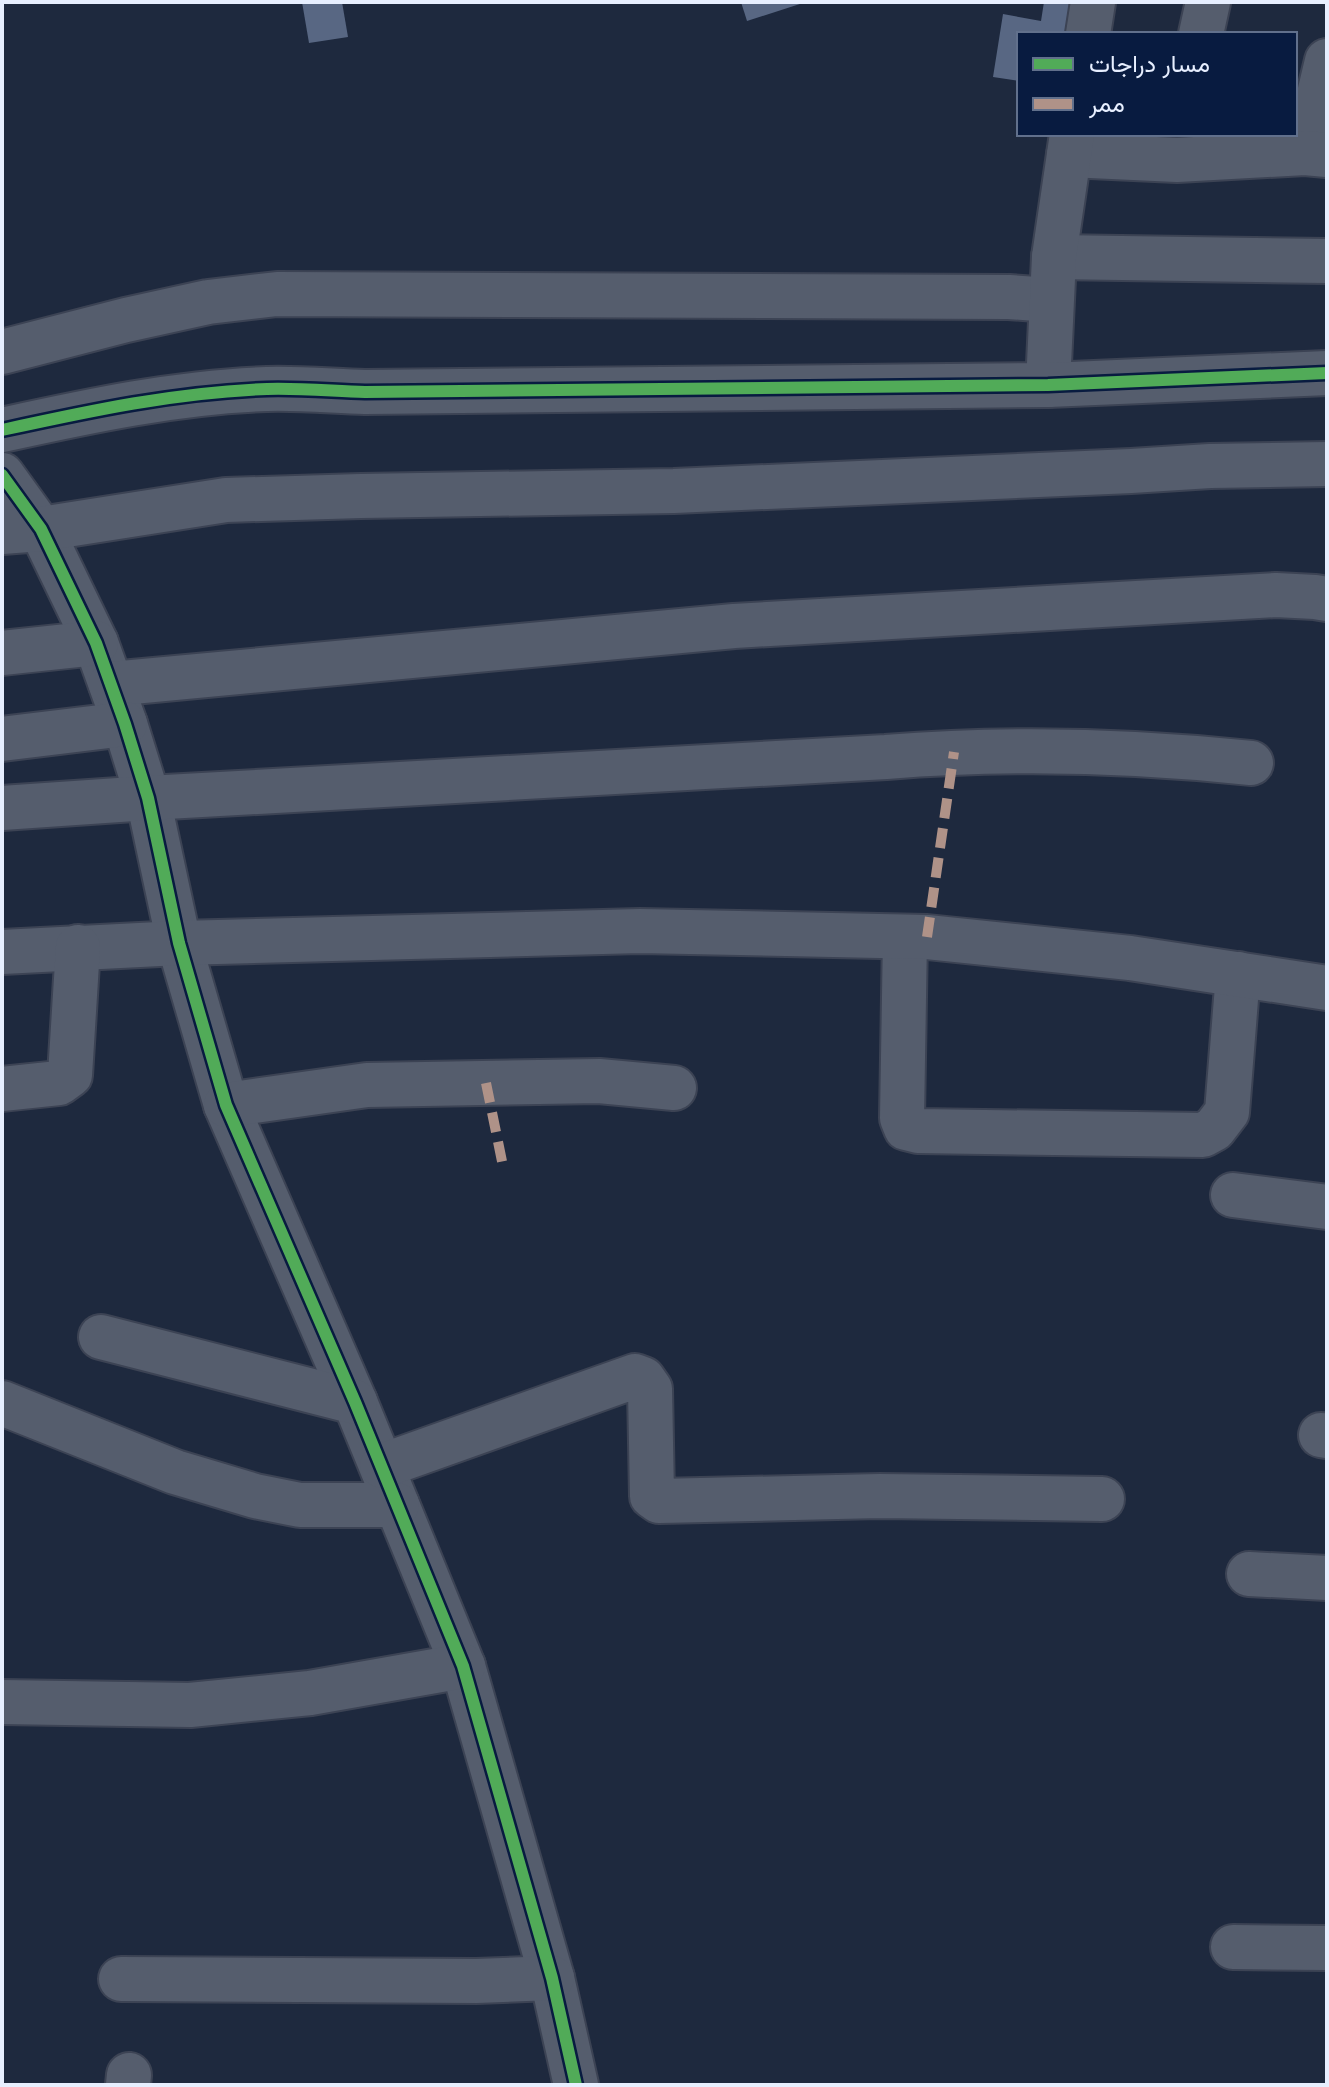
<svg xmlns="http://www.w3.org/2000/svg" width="1329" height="2087" viewBox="0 0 1329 2087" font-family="Quicksand,Vazirmatn,sans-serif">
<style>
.building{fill:#586783}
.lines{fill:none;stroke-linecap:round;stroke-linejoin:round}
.minor-casing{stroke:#3c4354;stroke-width:48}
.minor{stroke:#555d6d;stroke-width:44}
.quiet{stroke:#af9288;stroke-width:10;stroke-dasharray:20 10;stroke-linecap:butt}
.cycleway-casing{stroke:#081b40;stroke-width:17}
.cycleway{stroke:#51ab58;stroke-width:12}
</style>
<rect width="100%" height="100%" fill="#1e293e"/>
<g class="building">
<path d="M302,2H342L348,37L309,43Z"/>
<path d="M741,2H803V3L747,21Z"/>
<path d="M1044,2H1091L1085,34H1019V81L993,77L1003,14L1041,21Z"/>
</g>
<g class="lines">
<defs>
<g id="minor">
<path d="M1088,34L1093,2"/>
<path d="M1201,34L1208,2"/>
<path d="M1305,153L1327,61"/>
<path d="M1069,155L1177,160L1305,153L1327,155"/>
<path d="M1054,257L1327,261"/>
<path d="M2,352L126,320L208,302L277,294L1009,297L1050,300"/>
<path d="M1048,385L1054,257L1072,134"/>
<path d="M2,430C89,411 177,392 267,389C299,388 332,391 365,392L1048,385L1327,373"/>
<path d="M2,475L41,529L96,643L125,724L148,798L179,943L226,1105L355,1402L463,1666L552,1978L576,2085"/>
<path d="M2,532L41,529L226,500L361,496L674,491L1131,471L1210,466L1327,464"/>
<path d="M2,653L96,643"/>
<path d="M111,684L734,626L1276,595L1315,597L1327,599"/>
<path d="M2,739L125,724"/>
<path d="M2,808L148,798L886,757C1010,747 1127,750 1251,763"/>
<path d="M905,937L902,1118L906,1128L918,1131L1203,1135L1214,1129L1227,1112L1238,974"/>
<path d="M2,952L179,943L640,931L927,937L1130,958L1327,988"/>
<path d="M2,1089L59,1083L70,1075L78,947"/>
<path d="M226,1105L367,1085L599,1081L674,1088"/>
<path d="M1233,1195L1327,1207"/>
<path d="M101,1337L355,1402"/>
<path d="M2,1403L175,1472L255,1496L300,1505H397"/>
<path d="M1321,1435L1327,1436"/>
<path d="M382,1466L635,1376L643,1379L650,1389L652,1496L659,1501L880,1496L1102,1499"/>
<path d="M1249,1574L1327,1578"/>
<path d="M2,1702L190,1705L310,1693L463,1666"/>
<path d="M1233,1947L1327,1948"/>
<path d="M121,1979L476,1981L552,1978"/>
<path d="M128,2085L129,2075"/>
</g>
</defs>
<use href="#minor" class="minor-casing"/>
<use href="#minor" class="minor"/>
<g class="quiet">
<path d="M927,937L954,752"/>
<path d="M486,1083L504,1171"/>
</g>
<defs>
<g id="cycleway">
<path d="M2,430C89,411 177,392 267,389C299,388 332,391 365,392L1048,385L1327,373"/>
<path d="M2,475L41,529L96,643L125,724L148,798L179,943L226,1105L355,1402L463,1666L552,1978L576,2085"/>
</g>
</defs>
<use href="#cycleway" class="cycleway-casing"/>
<use href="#cycleway" class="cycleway"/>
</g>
<rect width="1329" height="2087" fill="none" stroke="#e7efff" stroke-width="8"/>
<rect x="1017" y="32" width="280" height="104" fill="#081b40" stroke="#61708c" stroke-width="2"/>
<rect x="1033" y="58" width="40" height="12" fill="#51ab58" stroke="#61708c" stroke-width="2"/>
<text x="1089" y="72" font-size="24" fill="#e7efff">مسار دراجات</text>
<rect x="1033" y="98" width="40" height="12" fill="#af9288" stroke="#61708c" stroke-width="2"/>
<text x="1089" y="112" font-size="24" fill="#e7efff">ممر</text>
</svg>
